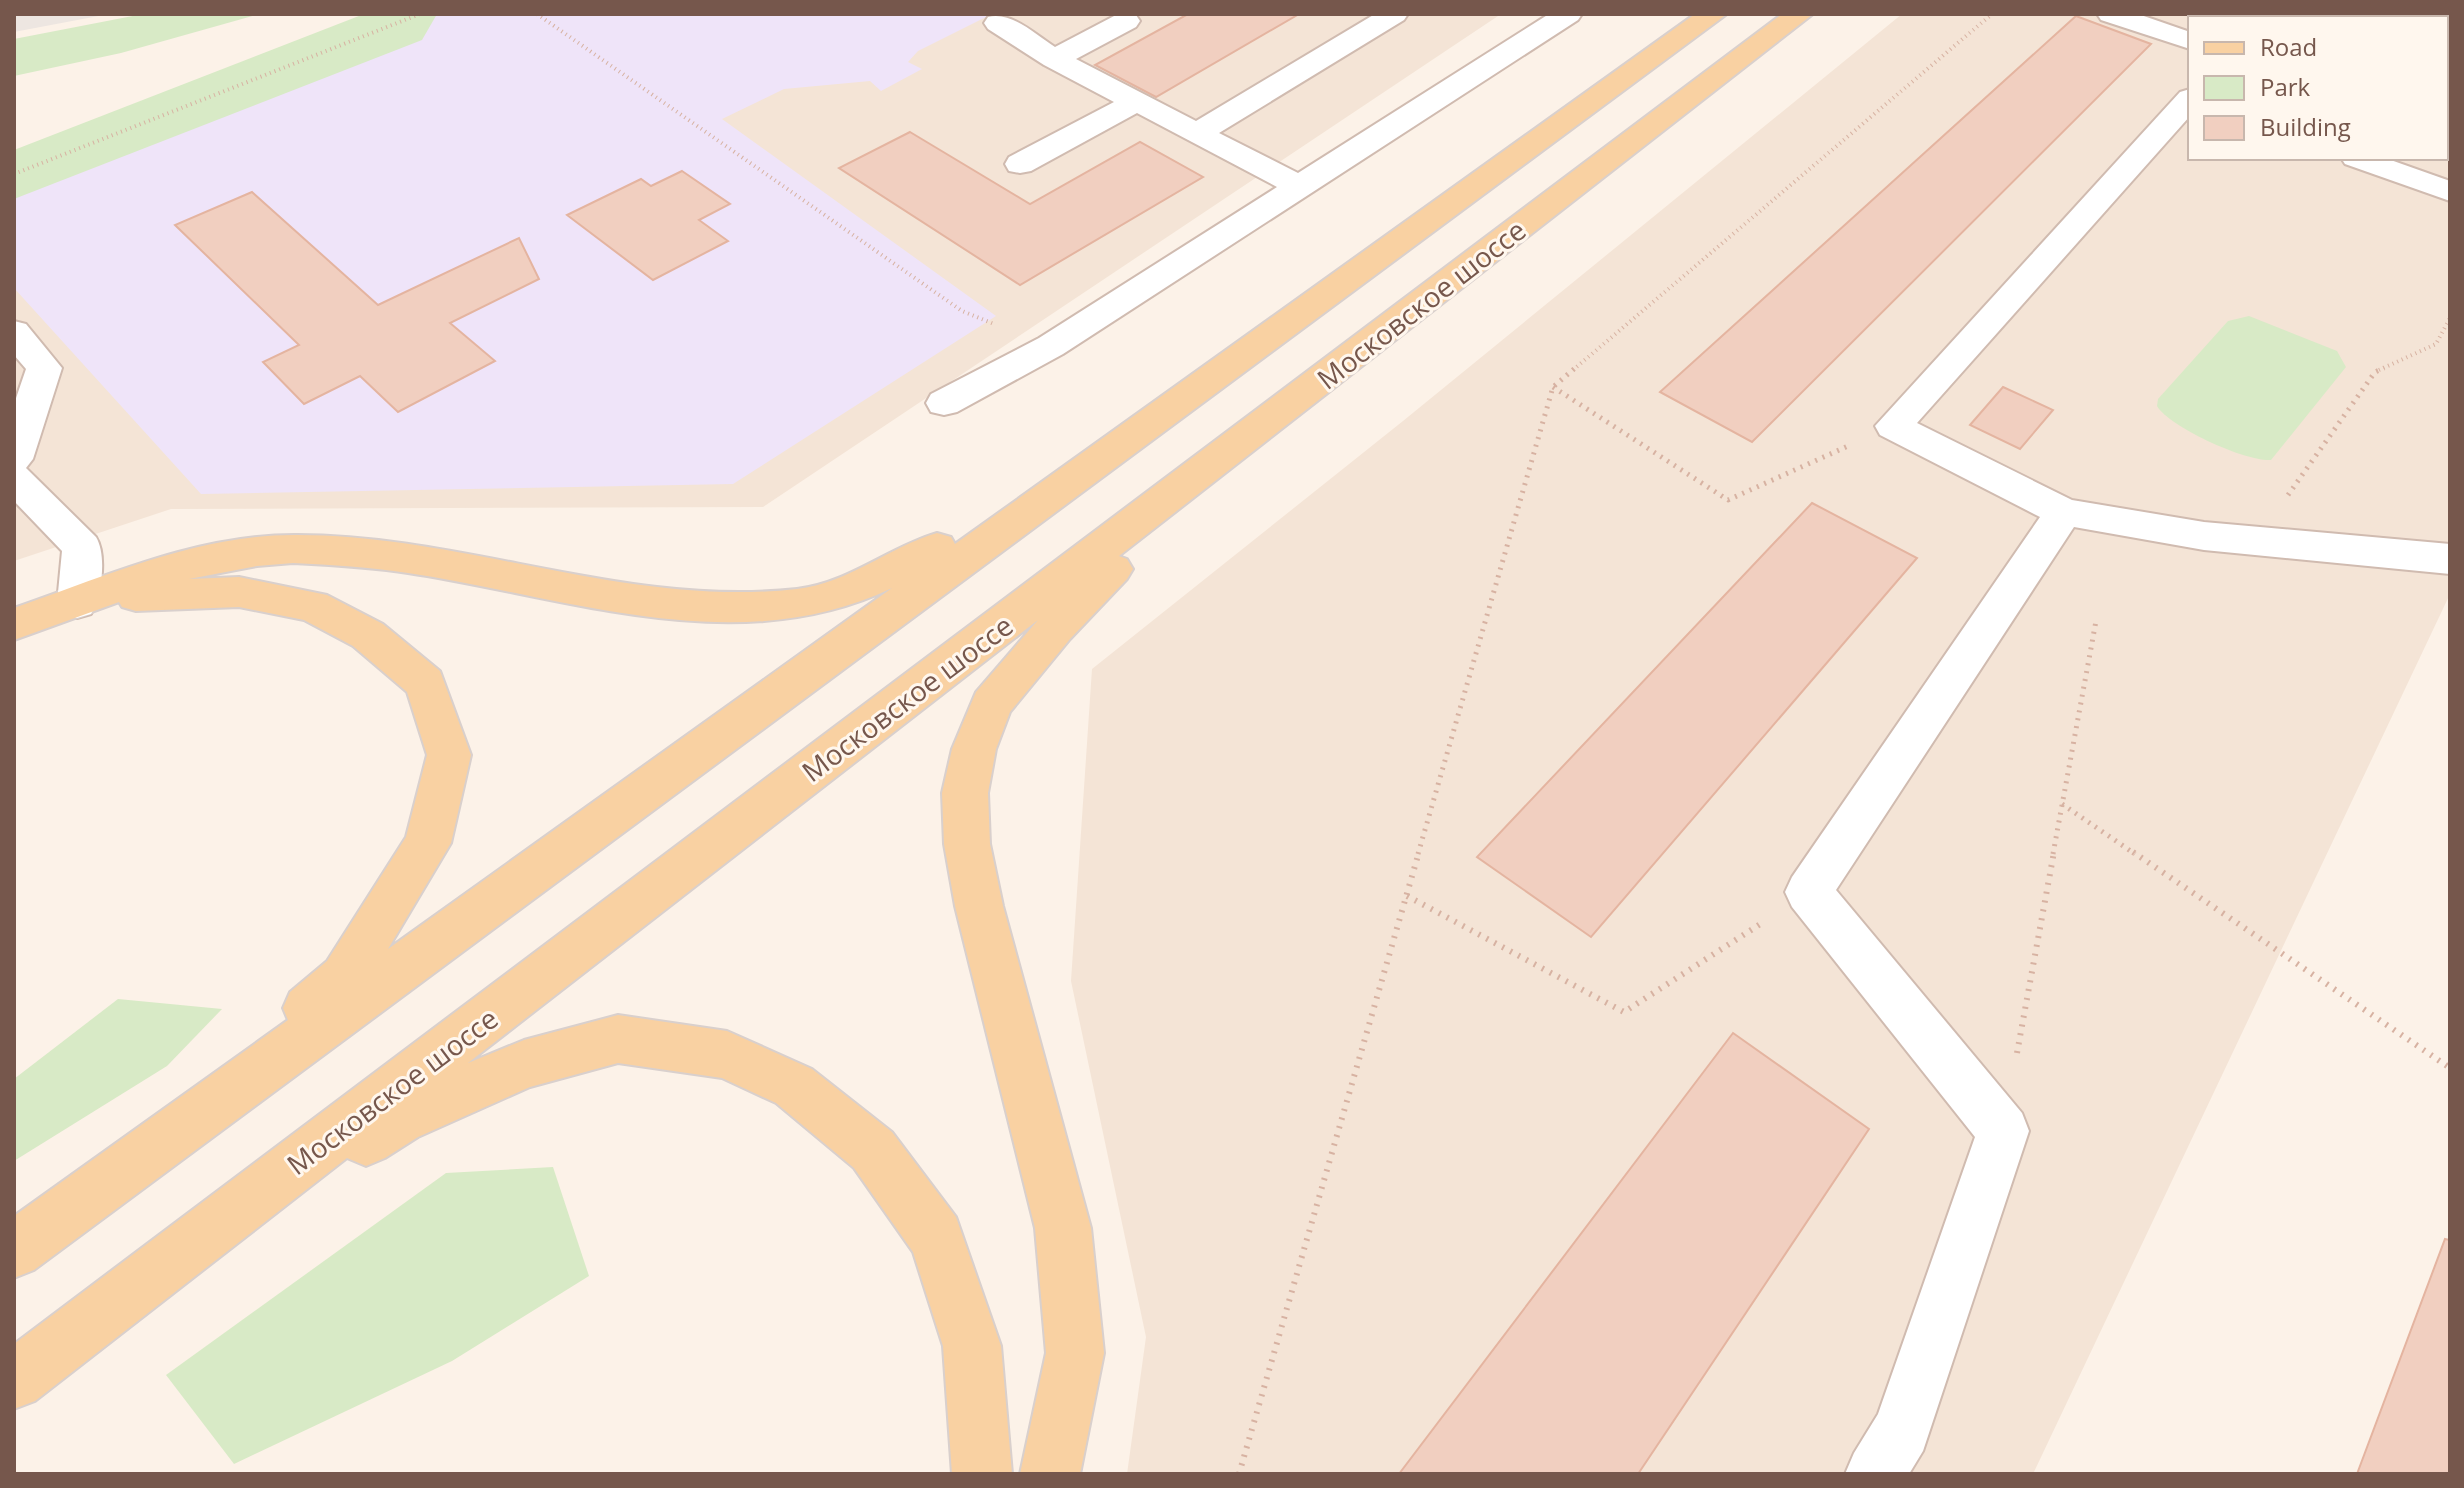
<svg xmlns="http://www.w3.org/2000/svg" width="2464" height="1488" viewBox="0 0 2464 1488" font-family="'Open Sans',sans-serif">
<style>
.residential{fill:#f4e4d6;fill-rule:evenodd}
.industrial{fill:#ede6e1}
.education{fill:#efe4f9}
.green{fill:#d8eac6}
.building{fill:#f1cfc0;stroke:#e4b4a0;stroke-width:2}
.lines{fill:none;stroke-linecap:round;stroke-linejoin:round}
.minor-casing{stroke:#d0bbb0;stroke-width:4}
.major-casing{stroke:#d9d0cd;stroke-width:4}
.path-far2{stroke:#d7b2a2;stroke-width:4;stroke-dasharray:1 4;stroke-linecap:butt}
.path-far1{stroke:#d7b2a2;stroke-width:5;stroke-dasharray:2 6;stroke-linecap:butt}
.path{stroke:#d7b2a2;stroke-width:6;stroke-dasharray:2 7;stroke-linecap:butt}
.minor{fill:#fff;fill-rule:evenodd}
.major{fill:#f9d1a2;fill-rule:evenodd}
.labels{text-anchor:middle;dominant-baseline:central;stroke-width:6;stroke-linejoin:round;paint-order:stroke}
.street-label{font-size:28px;fill:#76574c;stroke:#fff7ee}
</style>
<rect width="100%" height="100%" fill="#fcf2e8"/>
<g class="residential">
<path d="M397,14H1501L763,507L171,509L14,561V165Z"/>
<path d="M1902,14H2450V594L2033,1474H1127L1146,1337L1071,981L1092,669L1403,421ZM2190,18H2446V158H2190Z"/>
</g>
<path class="industrial" d="M14,14H109L14,32Z"/>
<path class="education" d="M441,14H992L918,51L908,62L922,69L881,91L870,81L784,89L722,119L996,316L733,484L201,494L14,288V183Z"/>
<g class="green">
<path d="M143,14H260L121,53L14,76V39Z"/>
<path d="M364,14H437L422,40L14,199V150Z"/>
<path d="M2249,316L2337,351L2346,367L2271,460C2246,462 2169,427 2157,406L2158,399L2228,321Z"/>
<path d="M118,999L222,1009L167,1066L14,1161V1079Z"/>
<path d="M553,1167L589,1276L452,1361L234,1464L166,1375L446,1173Z"/>
</g>
<g class="building">
<path d="M1188,14H1299L1156,97L1095,65Z"/>
<path d="M2076,16L2151,44L1752,442L1660,392Z"/>
<path d="M910,132L1030,204L1140,142L1203,177L1020,285L839,168Z"/>
<path d="M682,171L730,204L699,220L728,241L653,280L567,215L641,179L651,186Z"/>
<path d="M252,192L378,305L519,238L539,279L450,323L495,361L398,412L360,376L304,404L263,362L299,345L175,225Z"/>
<path d="M2003,387L2053,410L2020,449L1970,425Z"/>
<path d="M1812,503L1917,558L1591,937L1477,857Z"/>
<path d="M1733,1033L1869,1129L1638,1474H1399Z"/>
<path d="M2445,1239L2450,1240V1474H2357Z"/>
</g>
<g class="lines">
<defs>
<g id="minor">
<path d="M1375,14H1408L1404,20L1219,133L1298,173L1549,14H1582L1578,20L1063,354L957,412L944,415L931,412L926,403L931,394L1039,338L1277,187L1137,113L1031,171L1020,173L1009,171L1005,164L1009,157L1114,102L1044,65L988,29L984,23L988,17C1012,11 1036,35 1055,47L1116,15H1136L1140,21L1136,27L1076,59L1196,121Z"/>
<path d="M2097,14H2138L2190,32V49L2101,20Z"/>
<path d="M2213,14H2242L2239,18H2210Z"/>
<path d="M2190,89V116L1917,423L2072,500L2204,522L2450,544V574L2204,550L2074,527L1836,890L2022,1113L2029,1131L1923,1451L1909,1474H1845L1854,1453L1878,1414L1975,1137L1792,907L1785,892L1792,877L2040,517L1880,435L1875,426L2180,92Z"/>
<path d="M2341,158H2385L2450,181V201L2345,164Z"/>
<path d="M14,321L26,324L62,368L33,459L26,468L96,537C107,555 102,595 91,614L77,618L63,614L57,603L62,551L14,501V404L26,369L14,355Z"/>
</g>
<g id="major">
<path d="M1695,14H1727L34,1270L14,1278V1216L288,1020L283,1008L290,992L327,961L406,837L427,755L407,692L353,646L304,620L239,607L136,611L122,607L119,602L14,640V608C104,577 196,535 294,535C464,534 626,608 797,589C849,583 889,547 937,533L951,537L955,544ZM293,563C332,565 370,567 408,573C567,597 738,662 892,588L388,949L451,843L471,755L440,671L383,624L327,595L239,577L189,579L257,566Z"/>
<path d="M1782,14H1813L1119,556L1127,559L1133,569L1127,579L1070,639L1010,712L996,749L988,793L990,844L1003,906L1091,1228L1104,1353L1080,1474H1020L1046,1353L1035,1228L955,906L944,844L942,793L952,749L976,692L1038,620L468,1063L524,1040L618,1015L727,1031L812,1069L892,1132L956,1217L1001,1346L1012,1474H952L943,1346L913,1252L854,1168L776,1103L722,1078L618,1063L530,1087L418,1137L385,1158L366,1166L347,1158L35,1401L14,1409V1344Z"/>
</g>
</defs>
<use href="#minor" class="minor-casing"/>
<use href="#major" class="major-casing"/>
<g class="path-far2">
<path d="M537,14L962,311L994,324"/>
<path d="M14,174L420,14"/>
<path d="M1573,370L1992,14"/>
<path d="M2379,370L2436,344L2450,318"/>
</g>
<g class="path-far1">
<path d="M1553,387L1728,500L1848,446"/>
<path d="M2288,495L2375,372L2384,368"/>
<path d="M2062,804L2135,854"/>
<path d="M1418,854L1553,387L1575,368"/>
<path d="M2053,854L2096,621"/>
</g>
<g class="path">
<path d="M2133,852L2450,1068"/>
<path d="M1407,896L1624,1012L1765,921"/>
<path d="M2017,1053L2054,852"/>
<path d="M1239,1474L1419,852"/>
</g>
<use href="#minor" class="minor"/>
<use href="#major" class="major"/>
</g>
<g class="labels">
<g class="street-label">
<text transform="translate(1421 304) rotate(-38)">Московское шоссе</text>
<text transform="translate(907 698) rotate(-37)">Московское шоссе</text>
<text transform="translate(392 1091) rotate(-37)">Московское шоссе</text>
</g>
</g>
<rect width="2464" height="1488" fill="none" stroke="#76574c" stroke-width="32"/>
<rect x="2188" y="16" width="260" height="144" fill="#fff7ee" stroke="#c8b7ad" stroke-width="2"/>
<rect x="2204" y="42" width="40" height="12" fill="#f9d1a2" stroke="#c8b7ad" stroke-width="2"/>
<text x="2260" y="56" font-size="24" fill="#76574c">Road</text>
<rect x="2204" y="76" width="40" height="24" fill="#d8eac6" stroke="#c8b7ad" stroke-width="2"/>
<text x="2260" y="96" font-size="24" fill="#76574c">Park</text>
<rect x="2204" y="116" width="40" height="24" fill="#f1cfc0" stroke="#c8b7ad" stroke-width="2"/>
<text x="2260" y="136" font-size="24" fill="#76574c">Building</text>
</svg>
